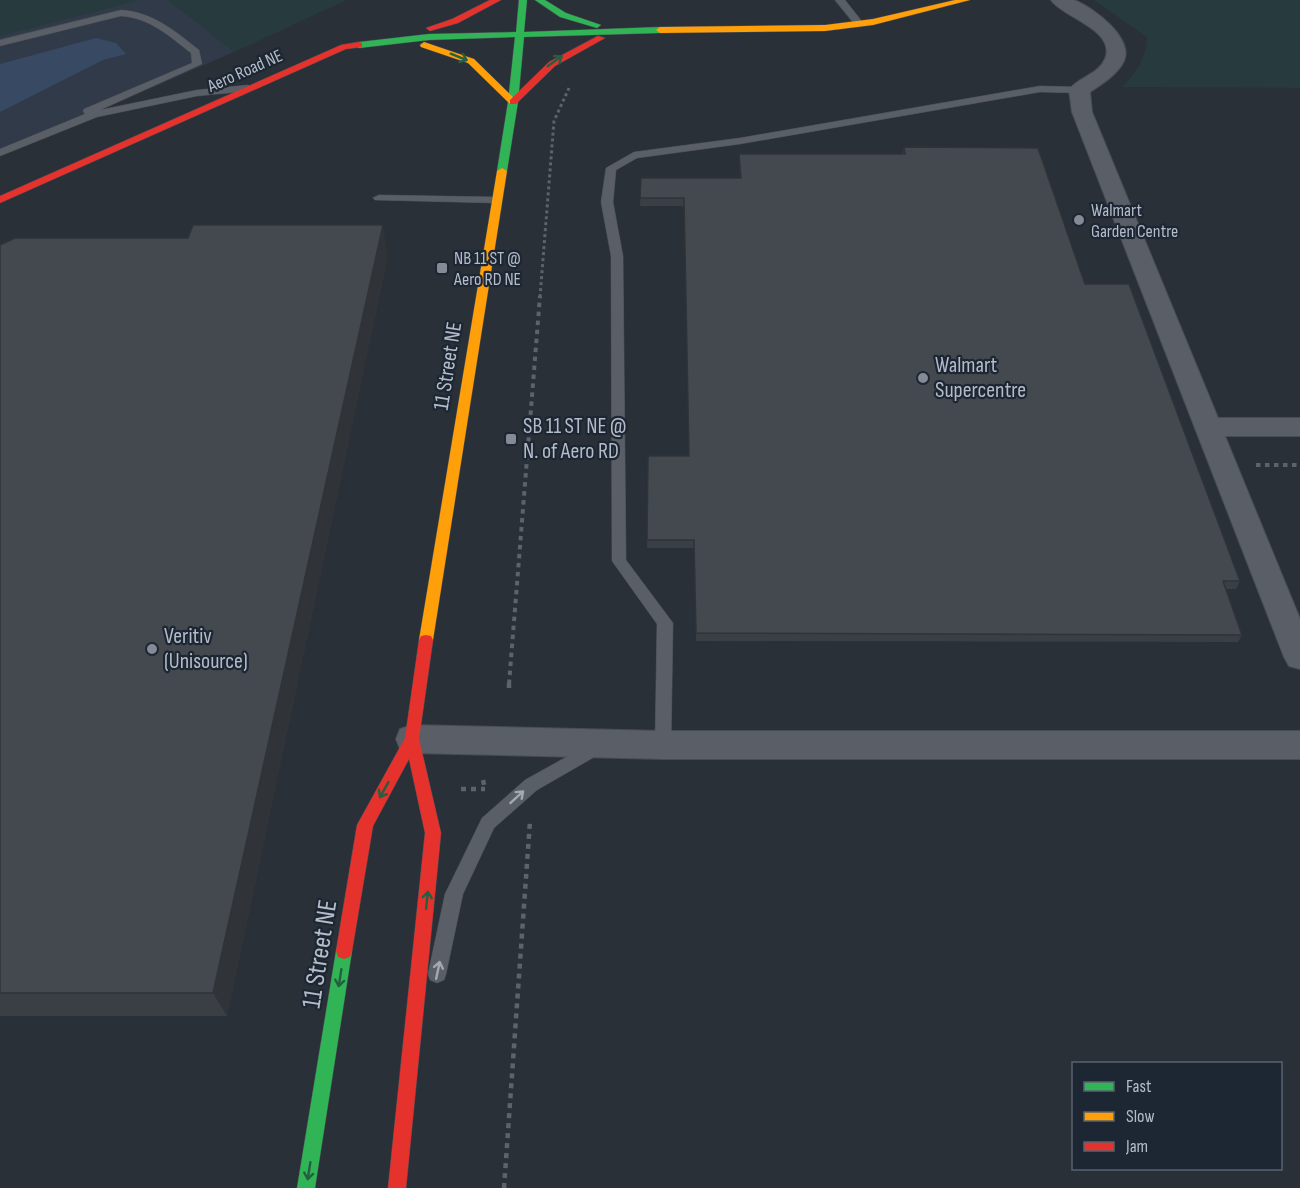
<svg xmlns="http://www.w3.org/2000/svg" width="1300" height="1188" viewBox="0 0 1300 1188" font-family="'Sofia Sans Condensed',sans-serif">
<style>
.airport{fill:#313a48}
.green{fill:#273a3e}
.water{fill:#384963}
.lines{fill:none;stroke-linecap:round;stroke-linejoin:round}
.lane-casing{stroke:#484c53;stroke-width:1}
.street-casing{stroke:#484c53;stroke-width:2}
.fast-casing{stroke:#484c53;stroke-width:1}
.slow-casing{stroke:#484c53;stroke-width:1}
.jam-casing{stroke:#484c53;stroke-width:1}
.path-far2{stroke:#5d636a;stroke-width:3;stroke-dasharray:3 3;stroke-linecap:butt}
.path-far1{stroke:#5d636a;stroke-width:4;stroke-dasharray:4.5 4.5;stroke-linecap:butt}
.path{stroke:#5d636a;stroke-width:4.5;stroke-dasharray:5 5;stroke-linecap:butt}
.lane{fill:#5a5e66;fill-rule:evenodd}
.street{fill:#5a5e66;fill-rule:evenodd}
.fast{fill:#30b455;fill-rule:evenodd}
.slow{fill:#ff9f0a;fill-rule:evenodd}
.jam{fill:#e5322d;fill-rule:evenodd}
.wall{fill:#3a3f45}
.shaded-wall{fill:#303338}
.building{fill:#444950;stroke:#303338;stroke-width:1.5}
.oneway{stroke:#255f41}
.oneway2{stroke:#a2a9b5}
.poi-dot{fill:#848b96;stroke:#1d2633;stroke-width:2}
.labels{text-anchor:middle;dominant-baseline:central;stroke-width:4.5;stroke-linejoin:round;paint-order:stroke}
.far-street-label{font-size:18px;fill:#b4bcc9;stroke:#1d2633}
.far-poi-label{font-size:18px;fill:#b4bcc9;stroke:#1d2633;text-anchor:start}
.poi-label{font-size:22px;fill:#b4bcc9;stroke:#1d2633;text-anchor:start}
.street-label{font-size:22px;fill:#b4bcc9;stroke:#1d2633}
.near-street-label{font-size:27px;fill:#b4bcc9;stroke:#1d2633}
</style>
<rect width="100%" height="100%" fill="#2a3038"/>
<path class="airport" d="M0,0H346L234,52L0,154Z"/>
<g class="green">
<path d="M0,0H140L0,36Z"/>
<path d="M168,0H346L234,52Z"/>
<path d="M1094,0H1300V88L1122,87C1136,72 1146,59 1147,37Z"/>
</g>
<path class="water" d="M96,38L116,43L126,54L103,60L0,112V64Z"/>
<g class="lines">
<defs>
<g id="lane">
<path d="M835,0H845L864,24L862,26H856Z"/>
<path d="M121,10C153,12 175,31 199,50L202,64L100,110L197,90L248,85L253,88L248,91L197,96L97,117L0,156V149L85,114L83,111L84,109L192,63L191,53C169,36 150,18 121,16L0,46V40Z"/>
<path d="M1040,86L1079,87L1084,90L1079,93L1040,92L740,144L637,158L616,170L613,202L623,256L626,560L673,623L671,745L669,750L663,752L657,750L655,745L657,624L612,561L611,256L601,202L606,168L634,152L740,138Z"/>
<path d="M379,195L496,197L502,200L496,203L375,200L373,198Z"/>
<path d="M597,740L603,742L605,747L603,752L537,790L494,828L463,894L446,974L444,980L437,983L430,980L428,974L445,894L482,818L525,780Z"/>
</g>
<g id="street">
<path d="M1051,0C1058,0 1068,0 1074,0C1093,7 1134,38 1124,61C1117,75 1102,84 1090,92L1092,112L1218,418H1300V436H1225L1300,619V669L1289,666L1284,657L1072,112L1069,90C1078,77 1098,75 1105,59C1117,30 1062,17 1051,0Z"/>
<path d="M412,725L663,731H1300V759H663L412,753L400,749L396,739L400,729Z"/>
</g>
<g id="fast">
<path d="M519,0H527L524,32L660,27L664,30L660,33L524,37L518,102L507,171L502,174L497,171L508,102L515,37L429,40L359,48L355,45L359,42L429,34L516,32Z"/>
<path d="M535,0H545L566,13L601,25L597,28L560,17Z"/>
<path d="M344,943L350,945L352,951L315,1188H297L336,951L338,945Z"/>
</g>
<g id="slow">
<path d="M955,0H970L873,25L825,31L660,33L656,30L660,27L825,25L873,19Z"/>
<path d="M424,42L474,59L518,102L510,104L468,63L421,47L420,45Z"/>
<path d="M502,168L507,171L433,640L431,644H421L419,640L497,171Z"/>
</g>
<g id="jam">
<path d="M490,0H501L458,23L430,31L426,28L452,19Z"/>
<path d="M598,36L605,38L555,66L516,104H510V100L549,62Z"/>
<path d="M359,42L362,43V47L346,49L0,203V196L341,45Z"/>
<path d="M426,635L431,636L433,640L419,739L441,833L406,1188H388L425,833L409,759L373,826L352,951L350,957L344,959L338,957L336,951L357,825L405,738L419,640L421,636Z"/>
</g>
</defs>
<use href="#lane" class="lane-casing"/>
<use href="#street" class="street-casing"/>
<use href="#fast" class="fast-casing"/>
<use href="#slow" class="slow-casing"/>
<use href="#jam" class="jam-casing"/>
<path class="path-far2" d="M540,297L554,121L569,88"/>
<g class="path-far1">
<path d="M1256,465H1300"/>
<path d="M509,684L540,296"/>
</g>
<g class="path">
<path d="M509,688V683"/>
<path d="M483,780L485,789"/>
<path d="M461,789H485"/>
<path d="M504,1188L530,821"/>
</g>
<use href="#lane" class="lane"/>
<use href="#street" class="street"/>
<use href="#fast" class="fast"/>
<use href="#slow" class="slow"/>
<use href="#jam" class="jam"/>
</g>
<g class="wall">
<path d="M904,147L1085,284L1240,581L1236,589H1226L1242,635L1238,642L696,641L694,548H647L648,456H689L684,206H640L641,178H740L739,154H903Z"/>
<path d="M0,245L388,255L227,1016H0Z"/>
</g>
<path class="shaded-wall" d="M383,225L388,255L227,1016L213,993Z"/>
<g class="building">
<path d="M904,147L1038,148L1085,284H1129L1240,581H1223L1242,635L696,633L694,540H647L648,456H689L684,198H640L641,178H741L739,154H905Z"/>
<path d="M193,225H383L213,993H0V245L15,238H188Z"/>
</g>
<defs><path id="oneway-shaft" d="M-6 0H5M1.5-3L5.5 0L1.5 3" fill="none" stroke-width="1.6" stroke-linecap="round" stroke-linejoin="round" transform="scale(1.5)"/></defs>
<g class="oneway">
<use href="#oneway-shaft" transform="translate(459 57) rotate(22)"/>
<use href="#oneway-shaft" transform="translate(555 61) rotate(-36)"/>
<use href="#oneway-shaft" transform="translate(384 790) rotate(119)"/>
<use href="#oneway-shaft" transform="translate(427 900) rotate(-84)"/>
<use href="#oneway-shaft" transform="translate(340 978) rotate(99)"/>
<use href="#oneway-shaft" transform="translate(309 1171) rotate(99)"/>
</g>
<g class="oneway2">
<use href="#oneway-shaft" transform="translate(517 797) rotate(-42)"/>
<use href="#oneway-shaft" transform="translate(438 970) rotate(-78)"/>
</g>
<g class="poi-dot">
<circle cx="1079" cy="220" r="6"/>
<rect x="436" y="262" width="12" height="12" rx="3"/>
<circle cx="923" cy="378" r="6"/>
<rect x="505" y="433" width="12" height="12" rx="3"/>
<circle cx="152" cy="649" r="6"/>
</g>
<g class="labels">
<g class="far-street-label">
<text transform="translate(245 71) rotate(-24)">Aero Road NE</text>
</g>
<g class="far-poi-label">
<text x="1091" y="210">Walmart<tspan x="1091" dy="21">Garden Centre</tspan></text>
<text x="454" y="258">NB 11 ST @<tspan x="454" dy="21">Aero RD NE</tspan></text>
</g>
<g class="poi-label">
<text x="935" y="365">Walmart<tspan x="935" dy="25">Supercentre</tspan></text>
<text x="523" y="426">SB 11 ST NE @<tspan x="523" dy="25">N. of Aero RD</tspan></text>
<text x="164" y="636">Veritiv<tspan x="164" dy="25">(Unisource)</tspan></text>
</g>
<g class="street-label">
<text transform="translate(448 366) rotate(-81)">11 Street NE</text>
</g>
<g class="near-street-label">
<text transform="translate(320 954) rotate(-81)">11 Street NE</text>
</g>
</g>
<rect x="1072" y="1062" width="210" height="108" fill="#1d2633" stroke="#59626f" stroke-width="1.5"/>
<rect x="1084" y="1082" width="30" height="9" fill="#30b455" stroke="#59626f" stroke-width="1.5"/>
<text x="1126" y="1092" font-size="18" fill="#b4bcc9">Fast</text>
<rect x="1084" y="1112" width="30" height="9" fill="#ff9f0a" stroke="#59626f" stroke-width="1.5"/>
<text x="1126" y="1122" font-size="18" fill="#b4bcc9">Slow</text>
<rect x="1084" y="1142" width="30" height="9" fill="#e5322d" stroke="#59626f" stroke-width="1.5"/>
<text x="1126" y="1152" font-size="18" fill="#b4bcc9">Jam</text>
</svg>
